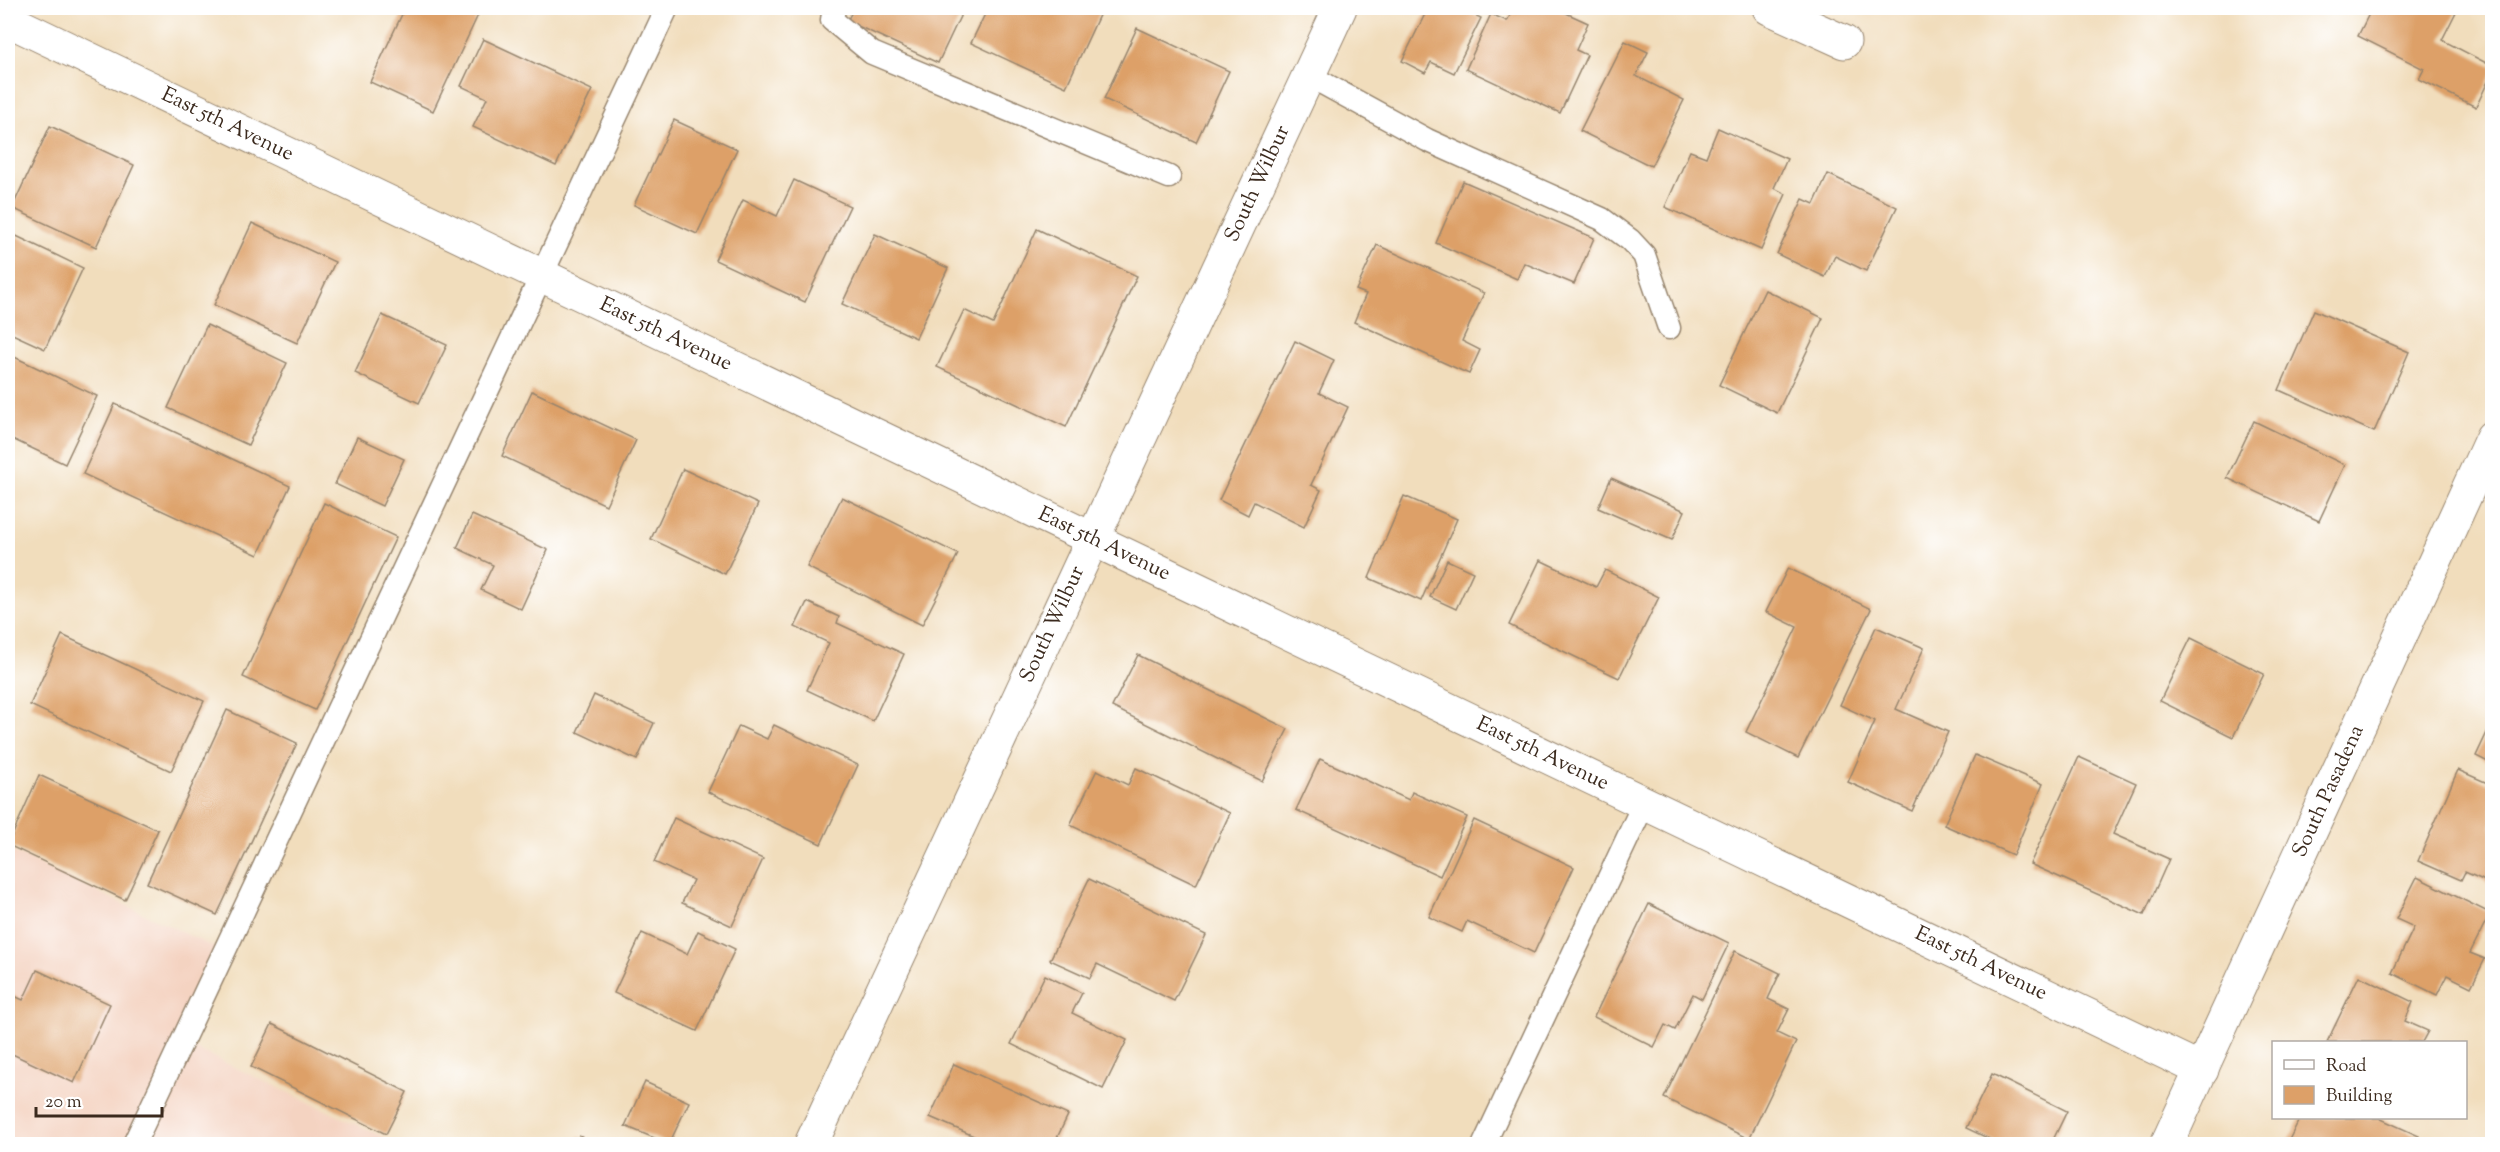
<svg xmlns="http://www.w3.org/2000/svg" width="2500" height="1152" viewBox="0 0 2500 1152" font-family="'Sorts Mill Goudy',serif">
<style>
.built{fill:#f4d3c1}
.building{fill:#dda068}
.lines{fill:none;stroke-linecap:round;stroke-linejoin:round}
.lane-casing{stroke:#96846d;stroke-width:25}
.street-casing{stroke:#96846d;stroke-width:35}
.lane{stroke:#fff;stroke-width:22}
.street{stroke:#fff;stroke-width:33}
.labels{text-anchor:middle;dominant-baseline:central;stroke-width:4.5;stroke-linejoin:round;paint-order:stroke}
.street-label{font-size:21px;fill:#3b2a1e;stroke:#fff}
</style>
<rect width="100%" height="100%" fill="#fff"/>
<filter id="ink" filterUnits="userSpaceOnUse"><feTurbulence type="fractalNoise" baseFrequency=".0167" numOctaves="2"/><feDisplacementMap in="SourceGraphic" scale="12" xChannelSelector="R" yChannelSelector="G"/><feConvolveMatrix kernelMatrix="1 2 1 2 8 2 1 2 1" color-interpolation-filters="sRGB"/></filter>
<filter id="wash" filterUnits="userSpaceOnUse"><feTurbulence type="fractalNoise" baseFrequency=".008" numOctaves="4" result="noise"/><feDisplacementMap in="SourceGraphic" scale="24" xChannelSelector="R" yChannelSelector="G"/><feGaussianBlur stdDeviation="1.35" result="paint"/><feColorMatrix in="noise" values="0 0 0 0 0 0 0 0 0 0 0 0 0 0 0 0 0 1.4 0 .05"/><feComposite in="paint" operator="in"/></filter>
<g filter="url(#wash)">
<rect width="100%" height="100%" fill="#f1ddbc"/>
<path class="built" d="M8,849L220,950L179,1041L398,1144H8Z"/>
<g id="blocks">
<g class="building">
<path d="M405,8H467L479,13L433,111L370,82Z"/>
<path d="M854,8H964L938,63L847,21Z"/>
<path d="M988,8H1089L1100,13L1066,87L971,43Z"/>
<path d="M1428,8H1470L1468,12L1481,18L1454,73L1431,62L1425,73L1402,61Z"/>
<path d="M1514,8H1555L1588,23L1576,50L1587,55L1560,113L1466,69L1491,14L1507,21Z"/>
<path d="M2372,8H2458L2442,40L2492,66V73L2476,107L2419,79L2424,69L2358,36Z"/>
<path d="M1137,28L1229,71L1196,142L1104,99Z"/>
<path d="M483,39L592,90L556,166L473,127L487,98L461,86Z"/>
<path d="M1625,41L1648,52L1636,76L1684,100L1651,166L1580,131Z"/>
<path d="M674,120L737,149L697,234L634,205Z"/>
<path d="M50,126L134,165L96,247L12,208Z"/>
<path d="M1718,128L1787,159L1774,188L1786,194L1761,250L1665,207L1690,151L1706,157Z"/>
<path d="M1828,174L1897,207L1866,271L1835,256L1825,277L1777,254L1803,199L1814,204Z"/>
<path d="M794,180L850,206L805,302L715,260L743,200L777,216Z"/>
<path d="M1463,181L1594,238L1574,284L1524,263L1517,279L1436,243Z"/>
<path d="M252,223L335,262L297,343L214,305Z"/>
<path d="M1037,229L1137,276L1066,427L937,367L964,310L993,324Z"/>
<path d="M8,232L83,268L45,349L8,332Z"/>
<path d="M875,234L948,268L916,338L842,304Z"/>
<path d="M1377,245L1484,293L1462,341L1480,350L1469,374L1354,322L1366,294L1356,290Z"/>
<path d="M1765,290L1823,318L1777,413L1719,385Z"/>
<path d="M2314,310L2409,352L2374,432L2279,390Z"/>
<path d="M382,315L447,345L419,403L355,373Z"/>
<path d="M207,325L287,363L248,445L168,408Z"/>
<path d="M1295,341L1334,360L1319,393L1348,407L1311,485L1321,490L1304,527L1254,502L1248,515L1219,500Z"/>
<path d="M8,354L97,396L65,464L8,437Z"/>
<path d="M532,391L636,440L606,505L502,456Z"/>
<path d="M115,404L290,486L258,555L83,474Z"/>
<path d="M2254,421L2345,465L2319,521L2227,478Z"/>
<path d="M357,437L404,459L382,506L335,484Z"/>
<path d="M683,469L758,504L725,574L651,539Z"/>
<path d="M1611,478L1685,511L1672,540L1598,508Z"/>
<path d="M1404,496L1457,519L1421,601L1369,578Z"/>
<path d="M842,497L958,554L922,625L807,567Z"/>
<path d="M324,503L396,537L315,710L243,677Z"/>
<path d="M472,515L548,550L521,609L481,590L493,565L457,548Z"/>
<path d="M1447,560L1473,572L1456,609L1430,597Z"/>
<path d="M1540,560L1596,587L1605,570L1659,597L1619,678L1509,625Z"/>
<path d="M1788,568L1871,609L1798,758L1746,732L1797,627L1766,612Z"/>
<path d="M807,602L839,617L837,623L904,654L873,721L807,690L829,643L795,627Z"/>
<path d="M1876,627L1924,648L1896,709L1948,732L1912,811L1848,782L1875,721L1840,705Z"/>
<path d="M62,635L204,701L171,771L30,705Z"/>
<path d="M2191,638L2264,674L2233,737L2160,701Z"/>
<path d="M1138,655L1288,729L1262,781L1112,707Z"/>
<path d="M594,695L654,723L637,760L577,732Z"/>
<path d="M227,710L297,743L217,915L147,883Z"/>
<path d="M2492,722V764L2476,756Z"/>
<path d="M774,725L858,765L821,844L708,792L739,726L767,739Z"/>
<path d="M1975,755L2043,784L2013,855L1944,825Z"/>
<path d="M2079,757L2136,783L2113,834L2169,859L2144,915L2030,864Z"/>
<path d="M1320,759L1409,800L1412,792L1467,817L1440,876L1296,810Z"/>
<path d="M1136,768L1230,813L1196,885L1070,825L1097,770L1128,785Z"/>
<path d="M2458,770L2492,785V884L2465,872L2461,880L2418,861Z"/>
<path d="M39,775L158,830L125,900L8,845Z"/>
<path d="M674,818L763,859L732,926L682,903L693,880L654,862Z"/>
<path d="M1474,820L1574,867L1534,953L1467,921L1462,932L1429,917Z"/>
<path d="M2417,877L2490,913L2470,953L2485,959L2471,987L2447,975L2437,995L2392,973L2414,927L2396,919Z"/>
<path d="M1089,879L1206,935L1174,1001L1097,964L1090,978L1050,960Z"/>
<path d="M1649,904L1729,943L1702,999L1693,994L1675,1030L1665,1025L1654,1047L1594,1017Z"/>
<path d="M698,931L735,949L697,1031L614,993L642,933L687,954Z"/>
<path d="M1735,951L1780,973L1768,999L1789,1009L1777,1033L1796,1042L1749,1139L1664,1098Z"/>
<path d="M37,970L110,1004L74,1083L8,1052V993L23,1000Z"/>
<path d="M1045,975L1082,993L1072,1013L1127,1040L1103,1089L1011,1044Z"/>
<path d="M2359,976L2413,1002L2405,1021L2428,1031L2422,1042H2327Z"/>
<path d="M272,1024L407,1092L386,1134L251,1067Z"/>
<path d="M954,1064L1068,1115L1054,1144H992L930,1117Z"/>
<path d="M1992,1074L2067,1111L2051,1144H2000L1966,1128Z"/>
<path d="M645,1082L689,1102L669,1144L625,1126Z"/>
<path d="M2300,1118H2379L2419,1136L2415,1144H2287Z"/>
<path d="M579,1136L597,1144H575Z"/>
</g>
</g>
</g>
<g filter="url(#ink)">
<use href="#blocks" fill-opacity="0" stroke="#96846d" stroke-width="1.5"/>
<g class="lines">
<defs>
<g id="lane">
<path d="M834,8L832,20L872,53L1169,177"/>
<path d="M1308,75L1427,140L1602,219L1630,240L1644,255L1669,328"/>
<path d="M134,1144L667,8"/>
<path d="M1484,1144L1644,803"/>
</g>
<g id="street">
<path d="M1769,8L1844,42"/>
<path id="s1" d="M8,20L2202,1070"/>
<path id="s2" d="M811,1144L1340,8"/>
<path id="s3" d="M2167,1144L2492,437"/>
</g>
</defs>
<use href="#lane" class="lane-casing"/>
<use href="#street" class="street-casing"/>
<use href="#lane" class="lane"/>
<use href="#street" class="street"/>
</g>
</g>
<g class="labels">
<g class="street-label">
<text stroke="none"><textPath href="#s1" startOffset="243">East 5th Avenue</textPath></text>
<text stroke="none"><textPath href="#s2" startOffset="1059">South Wilbur</textPath></text>
<text stroke="none"><textPath href="#s1" startOffset="729">East 5th Avenue</textPath></text>
<text stroke="none"><textPath href="#s1" startOffset="1215">East 5th Avenue</textPath></text>
<text stroke="none"><textPath href="#s2" startOffset="573">South Wilbur</textPath></text>
<text stroke="none"><textPath href="#s1" startOffset="1701">East 5th Avenue</textPath></text>
<text stroke="none"><textPath href="#s3" startOffset="388">South Pasadena</textPath></text>
<text stroke="none"><textPath href="#s1" startOffset="2187">East 5th Avenue</textPath></text>
</g>
</g>
<rect width="2500" height="1152" fill="none" stroke="#fff" stroke-width="30"/>
<rect x="2272" y="1041" width="195" height="78" fill="#ffffff" stroke="#b1aaa5" stroke-width="1.5"/>
<rect x="2284" y="1060" width="30" height="9" fill="#ffffff" stroke="#b1aaa5" stroke-width="1.5"/>
<text x="2326" y="1071" font-size="18" fill="#3b2a1e">Road</text>
<rect x="2284" y="1086" width="30" height="18" fill="#dda068" stroke="#b1aaa5" stroke-width="1.5"/>
<text x="2326" y="1101" font-size="18" fill="#3b2a1e">Building</text>
<path d="M36 1107v9h126v-9" fill="none" stroke="#3b2a1e" stroke-width="3"/>
<text x="45" y="1107" font-size="18" fill="#3b2a1e" stroke="#ffffff" stroke-width="4.5" paint-order="stroke">20 m</text>
</svg>
